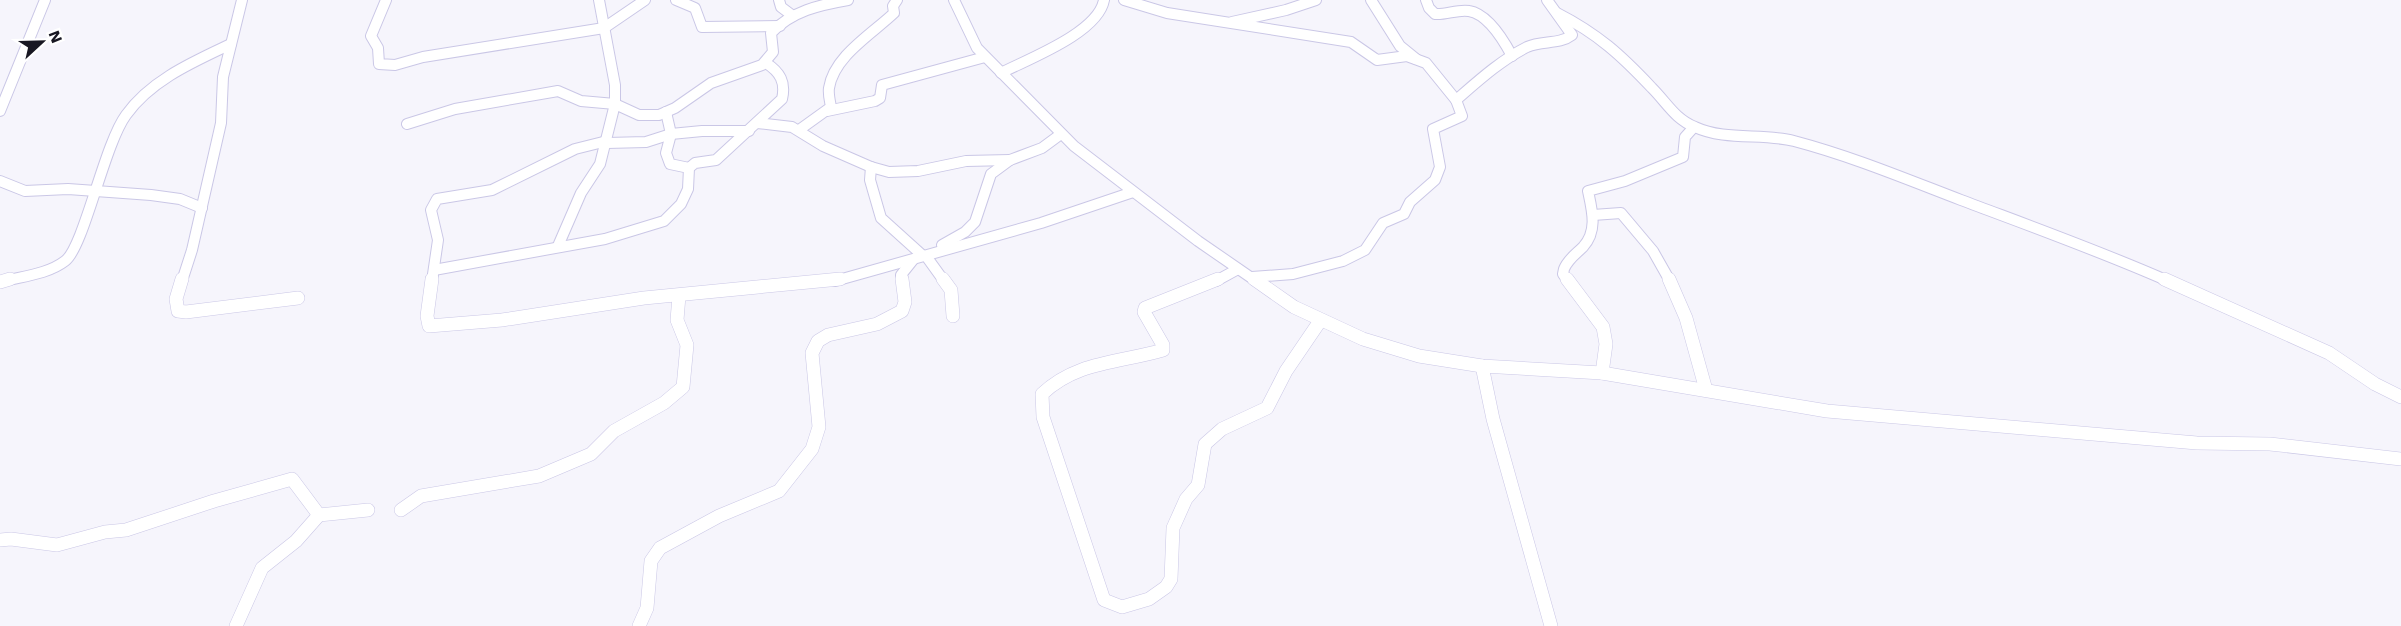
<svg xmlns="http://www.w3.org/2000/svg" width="2401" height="626" viewBox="0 0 2401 626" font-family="'Work Sans',sans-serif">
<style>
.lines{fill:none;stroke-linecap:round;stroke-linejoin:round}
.minor-far1-casing{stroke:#cac7e6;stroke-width:12}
.minor-casing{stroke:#cac7e6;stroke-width:14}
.minor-far1{stroke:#fff;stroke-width:10}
.minor{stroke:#fff;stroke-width:13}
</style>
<rect width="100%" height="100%" fill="#f6f5fc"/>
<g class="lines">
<defs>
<g id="minor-far1">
<path d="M386,0L371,36L378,48L379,64L395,65L423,57L604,28L645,0"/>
<path d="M676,0L695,8L702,27L780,26"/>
<path d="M779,0L781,7L793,16"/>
<path d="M954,0L977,48L1074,146L1198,241L1256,281"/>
<path d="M1124,0L1167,13L1351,42L1377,60L1407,56L1426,63L1456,100"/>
<path d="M1371,0L1400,46L1416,59"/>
<path d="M1426,0L1429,8L1435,14C1446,15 1458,9 1469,11C1488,14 1504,41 1512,56"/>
<path d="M1557,13C1598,34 1621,55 1652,88C1667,103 1675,119 1695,127C1725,141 1762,133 1794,141C1851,156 1906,179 1961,200C2030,226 2100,251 2168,281"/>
<path d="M1232,22L1286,10L1316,0"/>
<path d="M1001,73C1028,59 1098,33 1104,0"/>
<path d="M0,111L45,0"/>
<path d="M827,111L875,101L880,98L882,85L985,57"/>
<path d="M666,112L671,134L666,153L670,164L689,168"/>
<path d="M757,123L792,127L823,146L871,167L889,172L918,171L966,161L1010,160"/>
<path d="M407,124L455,109L558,91L581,101L615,104L639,115H659L675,108L711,83L762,65L773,52L771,33C792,11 819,5 848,0"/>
<path d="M799,130L831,107C830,101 828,94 829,88C834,56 872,34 894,13L893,6L897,0"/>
<path d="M607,143L646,142L671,134L702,131H749"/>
<path d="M871,167L870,180L881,218L922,255"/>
<path d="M0,181L25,191L68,189L151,195L180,199L202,208"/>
<path d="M1593,215L1621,213L1653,251L1670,281"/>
<path d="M942,245L965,232L975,222L991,174L1010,160L1042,148L1061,134"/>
<path d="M558,246L581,193L600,164L615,104V85L599,0"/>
<path d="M926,256L944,281"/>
<path d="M434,270L605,239L664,221L681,204L688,189L689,168L695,163L716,160L782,99C786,82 780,72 766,63"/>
<path d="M1252,277L1293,274L1343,261L1365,250L1383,223L1404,214L1410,202L1435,180L1440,167L1433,129L1462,116L1456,100C1478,81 1501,60 1527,47C1542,40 1559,45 1572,35L1547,0"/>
<path d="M4,281C24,276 48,274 65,261C84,247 104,145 126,115C151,80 193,62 231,44"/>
<path d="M182,281L192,250L221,123L223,77L242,0"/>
<path d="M432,281L438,240L431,210L437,199L492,190L575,149L607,141"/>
<path d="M835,281L1041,223L1133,192"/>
<path d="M902,281L901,275L913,260"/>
<path d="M1216,281L1238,269"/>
<path d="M1568,281L1563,274L1564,269C1568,259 1576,254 1583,247C1598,231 1592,210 1588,191L1625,181L1683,157L1685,137L1694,127"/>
</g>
<g id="minor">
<path d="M182,279L176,299L178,311L186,312L298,298"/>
<path d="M432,279L427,316L429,326L502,320L644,298L840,279"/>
<path d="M943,279L951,290L953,316"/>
<path d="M1218,279L1145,308L1144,312L1163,345V350C1119,363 1077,361 1042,394L1043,417L1104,600L1122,607L1149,599L1166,587L1171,579L1173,528L1186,499L1198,485L1205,444L1222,429L1267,408L1286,371L1320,321"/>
<path d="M1254,279L1294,307L1363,339L1419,356L1482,366L1602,373L1827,411L2197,443L2270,444L2401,459"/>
<path d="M1567,279L1603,327L1606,344L1602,373"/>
<path d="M1669,279L1686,318L1706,390"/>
<path d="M2164,279L2329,353L2375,384L2401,397"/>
<path d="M0,282L10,279"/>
<path d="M1482,366L1493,419L1551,626"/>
<path d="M401,510L421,496L539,476L591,454L614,431L664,403L683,387L687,345L677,320L679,296"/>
<path d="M0,540L11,539L57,545L105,532L126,530L214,501L292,479L319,515L368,510"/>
<path d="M236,626L262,568L296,541L319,515"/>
<path d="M639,626L647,608L651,561L660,548L719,516L779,491L812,449L819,427L812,353L818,341L828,335L877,324L902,311L905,302L902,279"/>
</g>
</defs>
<use href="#minor-far1" class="minor-far1-casing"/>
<use href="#minor" class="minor-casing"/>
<use href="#minor-far1" class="minor-far1"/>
<use href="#minor" class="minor"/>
</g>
<g transform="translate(42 42) rotate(68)" stroke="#ffffff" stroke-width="4.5" paint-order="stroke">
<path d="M0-4.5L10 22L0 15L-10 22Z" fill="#181722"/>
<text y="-9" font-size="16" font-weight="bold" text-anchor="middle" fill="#181722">N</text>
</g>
</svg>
